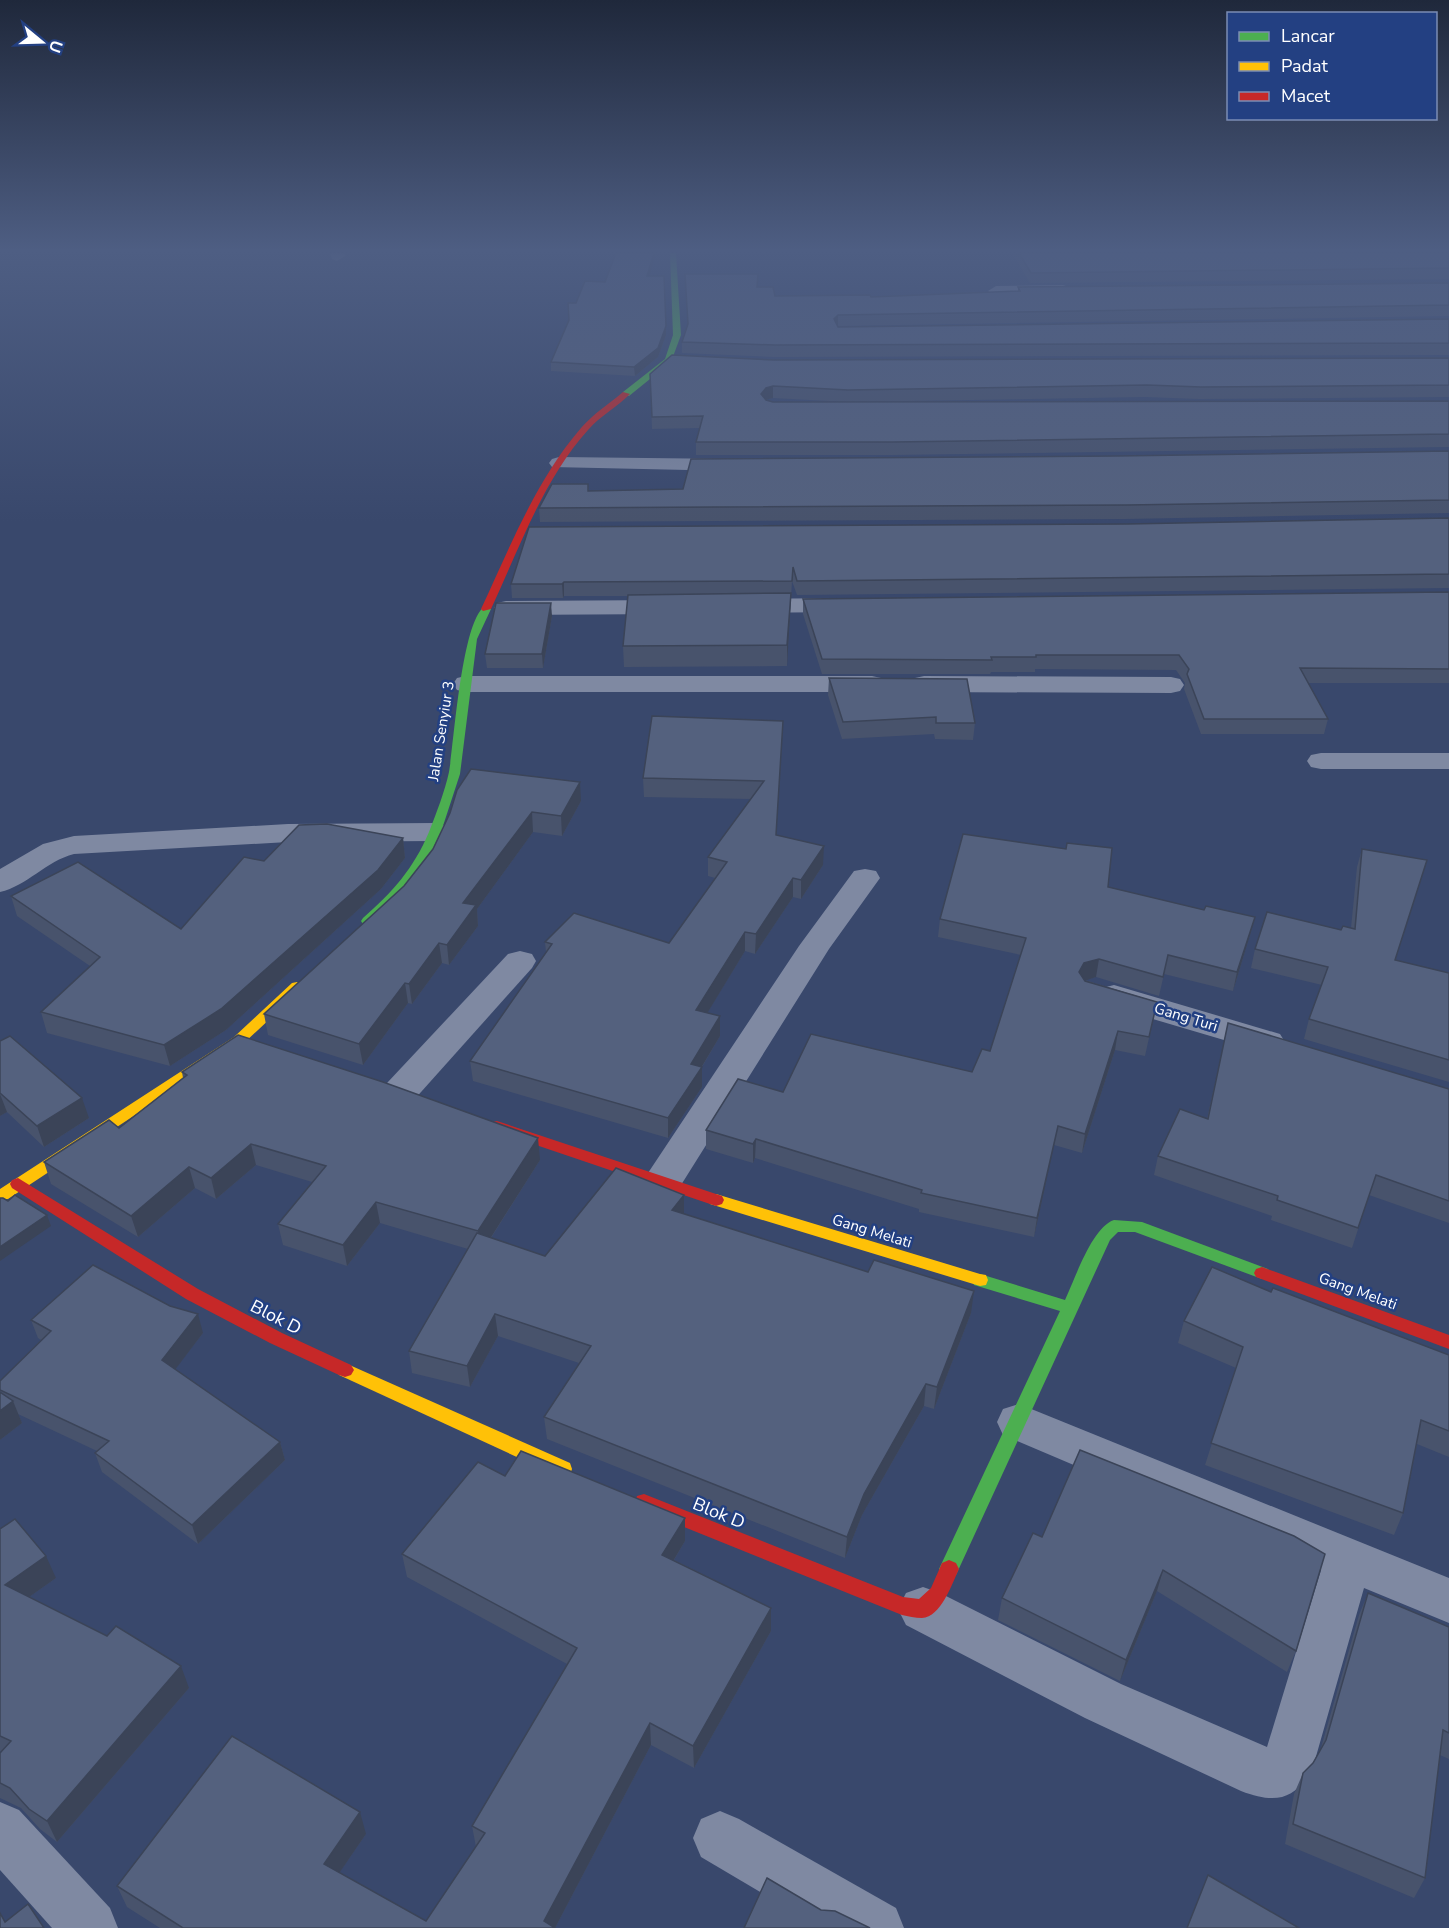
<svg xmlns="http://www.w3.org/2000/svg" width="1449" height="1928" viewBox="0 0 1449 1928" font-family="'Nunito Sans',sans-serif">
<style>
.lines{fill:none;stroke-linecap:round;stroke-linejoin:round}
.street{fill:#7f89a2;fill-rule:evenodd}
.fast{fill:#4caf50;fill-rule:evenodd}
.slow{fill:#ffc107;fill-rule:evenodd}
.jam{fill:#c62828;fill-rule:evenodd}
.wall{fill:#48536c}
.shaded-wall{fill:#3b4458}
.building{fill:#54617e;stroke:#3b4458;stroke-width:1.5}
.labels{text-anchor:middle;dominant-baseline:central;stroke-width:5;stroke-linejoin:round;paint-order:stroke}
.street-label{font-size:15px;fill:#fff;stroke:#234082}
.near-street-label{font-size:18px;fill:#fff;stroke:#234082}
</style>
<rect width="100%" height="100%" fill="#39486c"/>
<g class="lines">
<g class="street">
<path d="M330,253H344L345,256L337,261L332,259Z"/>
<path d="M1063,285L1069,287L1071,290L1069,293L996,296L988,291L996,286Z"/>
<path d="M559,457L734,459L741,461L744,465L741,469L734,471L552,467L549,463L552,459Z"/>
<path d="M847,598L856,600L859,605L856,610L847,612L746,613L737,611L734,606L737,601L746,599Z"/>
<path d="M670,600L679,602L682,607L679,612L670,614L506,615L497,613L494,608L497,603L506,601Z"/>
<path d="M466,676H872L881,678L885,684L881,690L872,692H466L457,690L453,684L457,678Z"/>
<path d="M924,676L1171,677L1180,679L1184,685L1180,691L1171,693L924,692L915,690L911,684L915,678Z"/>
<path d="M1321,753H1449V769H1321L1311,767L1307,761L1311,755Z"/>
<path d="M435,823L446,826L450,832L446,838L435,841L288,842L74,854C46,861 27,886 0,892V869L43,844L74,836L288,824Z"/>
<path d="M865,869L876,871L880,878L829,949L676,1193L662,1197L648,1193L643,1183L648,1173L799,946L854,871Z"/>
<path d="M520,951L532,954L536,961L532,968L413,1101L400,1104L387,1101L382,1092L387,1083L508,954Z"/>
<path d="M1114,985L1280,1034L1285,1042L1280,1050L1268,1053L1102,1004L1097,996L1102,988Z"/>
<path d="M1019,1404L1449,1578V1623L1364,1588L1315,1760C1299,1798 1280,1806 1241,1791L1085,1718L906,1625L898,1609L906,1593L923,1587L940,1593L1121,1684L1267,1747L1321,1570L1003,1435L997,1422L1003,1409Z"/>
<path d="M0,1802L19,1810L110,1908L118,1928H52L0,1870Z"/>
<path d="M720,1811L739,1819L896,1908L904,1928H821L701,1857L693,1838L701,1819Z"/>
</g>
<g class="fast">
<path d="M670,253H676L681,335L671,362L629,396H623V392L665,359L673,335Z"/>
<path d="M486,606L491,609L477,639L460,774L441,832L422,871L399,901L373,924H363L361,921L363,918C392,893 414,868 429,832C436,814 445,791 449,772C454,743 462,616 486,606Z"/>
<path d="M1114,1220L1142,1222L1268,1269L1270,1273L1268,1277L1262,1279L1135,1232H1118L1110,1240L956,1575L949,1578L942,1575L939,1569L1060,1311L974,1285L972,1280L974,1275L980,1274L1065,1300C1075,1279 1092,1227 1114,1220Z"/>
</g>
<g class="slow">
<path d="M297,982L304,986L302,989L244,1043L8,1199L0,1200V1189L234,1037L292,983Z"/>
<path d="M716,1194L980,1274L986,1275L988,1280L986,1285L980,1286L710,1204L708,1200L710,1196Z"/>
<path d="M345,1363L570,1463L572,1469L570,1475L563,1477L556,1475L339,1375L336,1370L339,1365Z"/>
</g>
<g class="jam">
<path d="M623,392L630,394C617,407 600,416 588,430C543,480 519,549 491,609L483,611L481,609C510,547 536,480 581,428C593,414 609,404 623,392Z"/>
<path d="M497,1121L722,1196L724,1200L722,1204L716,1206L710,1204L492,1130L489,1126L492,1122Z"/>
<path d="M18,1178L198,1289L282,1333L351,1365L354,1370L351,1375L345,1377L339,1375L270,1343L186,1299L12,1188L10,1184L12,1180Z"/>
<path d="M1262,1267L1449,1335V1349L1256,1277L1254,1273L1256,1269Z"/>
<path d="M644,1494L903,1597L919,1599L931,1588L942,1563L949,1560L956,1563L959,1569C952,1584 941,1617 922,1618C915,1618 908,1616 902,1615L637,1508L635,1502L637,1496Z"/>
</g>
</g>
<g class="wall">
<path d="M616,253H656L649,276L666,335L658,357L635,376L551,371V362L576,303L605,282Z"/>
<path d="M1014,253H1449V279L1030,283L1014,256Z"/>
<path d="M685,274L775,296L871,297L1018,291V287L1449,283V316L838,326V327L1449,319V355L774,357L682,353V342L688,325Z"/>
<path d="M1449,358V397L1199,399L1145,397L847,402L773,398L765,400L773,402L1449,401V447L893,455H696V442L700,428L652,429L650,374L774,360Z"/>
<path d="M1449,451V513L1125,519L540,522L539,508L588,484L589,491L683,489L1117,456Z"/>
<path d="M1449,518V588L797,595L792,581L787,666L624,667L623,646L628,596H564L563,598H512L511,584L1127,524Z"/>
<path d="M1449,592V683H1308L1328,719L1324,734H1201L1184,689L1185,683L1176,670L1035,669V672H991L990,674H822L803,614V599Z"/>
<path d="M552,616L543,668H487L485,654Z"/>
<path d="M829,678L975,723L973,740L935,739L934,734L842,739L828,695Z"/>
<path d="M782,739L776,835L823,865L801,899L793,897L755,954L745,951L707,1013L720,1036L702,1067V1087L668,1138L473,1081L470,1061L546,952L545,942L669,943L715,878L708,876V857L751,799L644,797L643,778Z"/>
<path d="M581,801L562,836L533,832L477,909L478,926L449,965L442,963L412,1004L408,1003L363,1065L268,1035L264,1014L404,886L433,849L450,813Z"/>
<path d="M403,838L405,858L381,889L226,1030L170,1066L47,1033L41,1012L90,966L17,916L11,896L181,929L264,861Z"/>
<path d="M1362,849L1395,960L1449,973V1082L1304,1039L1309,1019L1322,985L1251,968L1255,949L1351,928L1357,867Z"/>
<path d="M1108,887L1204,910L1255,917L1250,935L1233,991L1164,974L1159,996L1096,977L1085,980L1157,1002L1145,1056L1115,1050L1082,1153L1054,1145L1034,1237L919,1212V1209L755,1158L753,1163L706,1149V1130L783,1092L972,1072L990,1051L1021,955L938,937L940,919Z"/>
<path d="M1228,1023L1449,1089V1223L1369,1195L1352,1248L1271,1220L1272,1216L1154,1175L1158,1156L1207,1119Z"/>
<path d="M0,1041L89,1118L44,1147L7,1112L0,1116Z"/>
<path d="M182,1072L540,1160L491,1238L545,1256L684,1195V1214L971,1313L934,1409L924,1406L862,1515L845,1558L547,1439L544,1417L579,1363L498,1336L470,1387L412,1373L409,1351L468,1249L380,1223L347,1266L283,1245L278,1224L312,1182L256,1165L216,1199L195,1188L138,1237L51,1184L44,1162L119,1128L183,1078Z"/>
<path d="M1271,1292L1449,1355V1457L1417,1444L1403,1513L1394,1535L1205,1465L1236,1368L1178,1343L1184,1321Z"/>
<path d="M31,1320L203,1333L175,1369L280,1442L285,1460L198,1544L102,1472L95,1453L97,1451L18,1414L22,1423L0,1440V1381L41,1340L38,1338Z"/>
<path d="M1080,1450L1296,1651L1287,1672L1157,1591L1120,1681L998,1620L1002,1598L1042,1537Z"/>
<path d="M505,1476L685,1518V1541L674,1560L771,1608V1631L694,1768L651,1745L555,1928H160L127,1907L117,1886L366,1834L339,1873L426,1921L476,1847L472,1826L567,1664L407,1577L402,1554Z"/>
<path d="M0,1529L56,1578L29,1597L189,1688L57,1842L40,1829L21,1808L0,1798V1753L1,1751H0Z"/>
<path d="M1368,1593L1449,1627V1759L1440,1755L1425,1878L1414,1898L1285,1844L1294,1794L1303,1773L1313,1763L1320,1751L1359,1615Z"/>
</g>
<g class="shaded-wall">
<path d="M654,253H656L647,284V276Z"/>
<path d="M838,315V326L834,319Z"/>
<path d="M666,326V335L658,357L635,376L634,367Z"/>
<path d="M773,386V398L765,400L761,394L766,388Z"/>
<path d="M564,582V596L563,598L562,584Z"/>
<path d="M791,593L790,614L787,666V645Z"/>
<path d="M551,603L552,616L543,668L542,654Z"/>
<path d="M580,782L581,801L562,836L561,816Z"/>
<path d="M532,812L533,832L477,909L478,926L449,965L447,945L463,903Z"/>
<path d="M403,838L405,858L381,889L226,1030L170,1066L164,1045Z"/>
<path d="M824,846L823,865L801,899V880Z"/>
<path d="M793,878V897L755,954L756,934Z"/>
<path d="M1255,917L1250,935L1233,991L1237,972Z"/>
<path d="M745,932V951L697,1030L696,1010Z"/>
<path d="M439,943L442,963L412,1004L409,984Z"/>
<path d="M1099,959L1096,977L1081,982L1079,972L1084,963Z"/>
<path d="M405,983L408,1003L363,1065L359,1044Z"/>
<path d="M720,1016V1036L698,1073L702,1067V1087L668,1138V1118L691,1064Z"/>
<path d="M1118,1031L1115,1050L1082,1153L1085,1134Z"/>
<path d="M0,1094L7,1112L0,1116Z"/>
<path d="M82,1098L89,1118L44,1147L37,1126Z"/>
<path d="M1058,1126L1054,1145L1034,1237L1037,1218Z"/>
<path d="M538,1138L540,1160L481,1253L478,1231Z"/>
<path d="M756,1139L755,1158L753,1163V1144Z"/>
<path d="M251,1144L256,1165L216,1199L211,1178Z"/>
<path d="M189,1167L195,1188L138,1237L131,1216Z"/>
<path d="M684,1195V1216L672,1210Z"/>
<path d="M376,1202L380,1223L347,1266L343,1245Z"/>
<path d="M47,1215L51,1226L0,1261V1247Z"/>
<path d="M974,1291L971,1313L934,1409L937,1387Z"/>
<path d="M198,1314L203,1333L168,1379L162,1360Z"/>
<path d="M495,1314L498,1336L470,1387L467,1366Z"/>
<path d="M926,1384L924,1406L862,1515L845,1558L847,1537L864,1494Z"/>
<path d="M13,1401L22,1423L0,1440V1411Z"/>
<path d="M280,1442L285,1460L198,1544L192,1525Z"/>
<path d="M685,1518V1541L663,1578L662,1555Z"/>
<path d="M46,1556L56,1578L15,1607L5,1585Z"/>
<path d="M1163,1570L1157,1591L1120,1681L1126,1660Z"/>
<path d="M771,1608V1631L694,1768L693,1746Z"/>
<path d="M181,1666L189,1688L57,1842L47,1821Z"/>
<path d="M650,1723L651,1745L555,1928L544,1921Z"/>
<path d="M360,1812L366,1834L331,1885L324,1864Z"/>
</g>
<g class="building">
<path d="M616,253H654L647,276H664L666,326L658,348L634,367L551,362L569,320L568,303H576L585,281L605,282Z"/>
<path d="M1019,253H1449V268L1031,273Z"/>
<path d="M685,274H758L757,287H773L775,296L870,295L871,297L1020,291L1018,287L1449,283V305L838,315L834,319L838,327L1449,319V343L774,345L682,342L688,324Z"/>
<path d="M672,355L774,360L1449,358V385L1201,387L1147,385L848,390L773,386L766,388L761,394L766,400L773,402L1449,401V434L894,442H696L703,416L652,417L650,374Z"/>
<path d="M1449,451V500L1127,505L539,508L552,484H588V491L683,489L691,459L1117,456Z"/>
<path d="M1449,518V574L797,581L793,567L792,581L564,582L562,584H511L529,527L1127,524Z"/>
<path d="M1449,592V669L1300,668L1328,719H1204L1187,674L1189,669L1179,655H1036V657H991L992,660L822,659L803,599Z"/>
<path d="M791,593L787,645L623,646L628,595Z"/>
<path d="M496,603H551L542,654H485Z"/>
<path d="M829,678L967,679L975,723H936V717L843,722Z"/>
<path d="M652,716L783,721L776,835L824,846L801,880L793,878L756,934L745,932L696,1010L720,1016L691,1064L702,1067L668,1118L470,1061L552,944L545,942L574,913L669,943L727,862L708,857L764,781L643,778Z"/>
<path d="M471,769L580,782L561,816L532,812L463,903L476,905L447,945L439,943L409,984L405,983L359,1044L264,1014L404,886L433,849L450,813L457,790Z"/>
<path d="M327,824L403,838L378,870L221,1009L164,1045L41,1012L100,957L11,896L78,862L181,929L244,857L264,861L299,825Z"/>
<path d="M963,834L1066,849L1067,843L1112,848L1108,887L1204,910L1206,906L1255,917L1237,972L1168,955L1163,977L1099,959L1084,963L1079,972L1085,981L1157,1002L1149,1037L1118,1031L1085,1134L1058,1126L1037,1218L921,1193L922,1190L756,1139L753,1144L706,1130L738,1079L783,1092L811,1034L972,1072L982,1049L990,1051L1026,938L940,919Z"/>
<path d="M1362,849L1427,860L1395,960L1449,973V1060L1309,1019L1328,967L1255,949L1267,912L1341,930L1343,926L1355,929Z"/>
<path d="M1228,1023L1449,1089V1201L1376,1175L1358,1228L1277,1200L1278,1196L1158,1156L1180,1109L1208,1119Z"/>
<path d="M238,1035L383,1082L538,1138L478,1231L376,1202L343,1245L278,1224L326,1166L251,1144L211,1178L189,1167L131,1216L44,1162L109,1120L119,1128L187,1075L182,1072Z"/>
<path d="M10,1036L82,1098L37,1126L0,1093V1041Z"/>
<path d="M616,1168L684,1195L672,1210L868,1272L874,1260L974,1291L937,1387L926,1384L864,1494L847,1537L544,1417L591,1346L495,1314L467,1366L409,1351L477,1233L545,1256Z"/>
<path d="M15,1195L47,1215L0,1247V1198H3L8,1201Z"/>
<path d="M93,1265L170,1306L198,1314L162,1360L280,1442L192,1525L95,1453L109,1441L0,1390V1381L51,1331L31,1320Z"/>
<path d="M1212,1267L1271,1292L1273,1288L1449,1355V1431L1421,1420L1403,1513L1211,1443L1243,1347L1184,1321Z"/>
<path d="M0,1392L13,1401L0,1411Z"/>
<path d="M1080,1450L1294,1536L1325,1554L1296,1651L1163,1570L1126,1660L1002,1598L1033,1533L1042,1537Z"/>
<path d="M521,1451L685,1518L662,1555L771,1608L693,1746L650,1723L544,1921L555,1928H183L117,1886L232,1736L360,1812L324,1864L426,1921L485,1833L472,1826L577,1648L402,1554L478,1462L505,1476Z"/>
<path d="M15,1519L46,1556L5,1585L107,1636L116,1626L181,1666L47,1821L29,1809L10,1788L0,1783V1753L11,1741L0,1736V1529Z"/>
<path d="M1368,1593L1449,1627V1733L1443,1730L1425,1878L1293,1824L1303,1773L1313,1763L1326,1740Z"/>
<path d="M1208,1875L1299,1928H1187Z"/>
<path d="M767,1878L821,1910L835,1911L870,1928H744Z"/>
<path d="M28,1904L44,1928H0V1913L5,1922Z"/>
</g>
<linearGradient id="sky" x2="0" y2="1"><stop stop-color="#1f283b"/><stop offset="0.48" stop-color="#4e5e83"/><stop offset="1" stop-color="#4e5e83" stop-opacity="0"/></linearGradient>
<rect width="1449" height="522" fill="url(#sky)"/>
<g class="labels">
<g class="street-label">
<text transform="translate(441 731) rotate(-81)">Jalan Senyiur 3</text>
<text transform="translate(1186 1017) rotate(17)">Gang Turi</text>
<text transform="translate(872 1231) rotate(17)">Gang Melati</text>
<text transform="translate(1358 1291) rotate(20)">Gang Melati</text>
</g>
<g class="near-street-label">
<text transform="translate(276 1317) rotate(27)">Blok D</text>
<text transform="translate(719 1513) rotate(22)">Blok D</text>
</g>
</g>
<rect x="1227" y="12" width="210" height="108" fill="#234082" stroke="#7b8cb4" stroke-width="1.5"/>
<rect x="1239" y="32" width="30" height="9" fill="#4caf50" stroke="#7b8cb4" stroke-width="1.5"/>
<text x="1281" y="42" font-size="18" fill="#ffffff">Lancar</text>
<rect x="1239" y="62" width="30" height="9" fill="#ffc107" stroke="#7b8cb4" stroke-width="1.5"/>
<text x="1281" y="72" font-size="18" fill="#ffffff">Padat</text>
<rect x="1239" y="92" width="30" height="9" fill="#c62828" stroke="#7b8cb4" stroke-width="1.5"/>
<text x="1281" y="102" font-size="18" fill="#ffffff">Macet</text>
<g transform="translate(42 42) rotate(109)" stroke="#234082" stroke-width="4.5" paint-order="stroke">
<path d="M0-4.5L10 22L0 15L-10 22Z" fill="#ffffff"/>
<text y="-9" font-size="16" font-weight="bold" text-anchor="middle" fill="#ffffff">U</text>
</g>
</svg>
